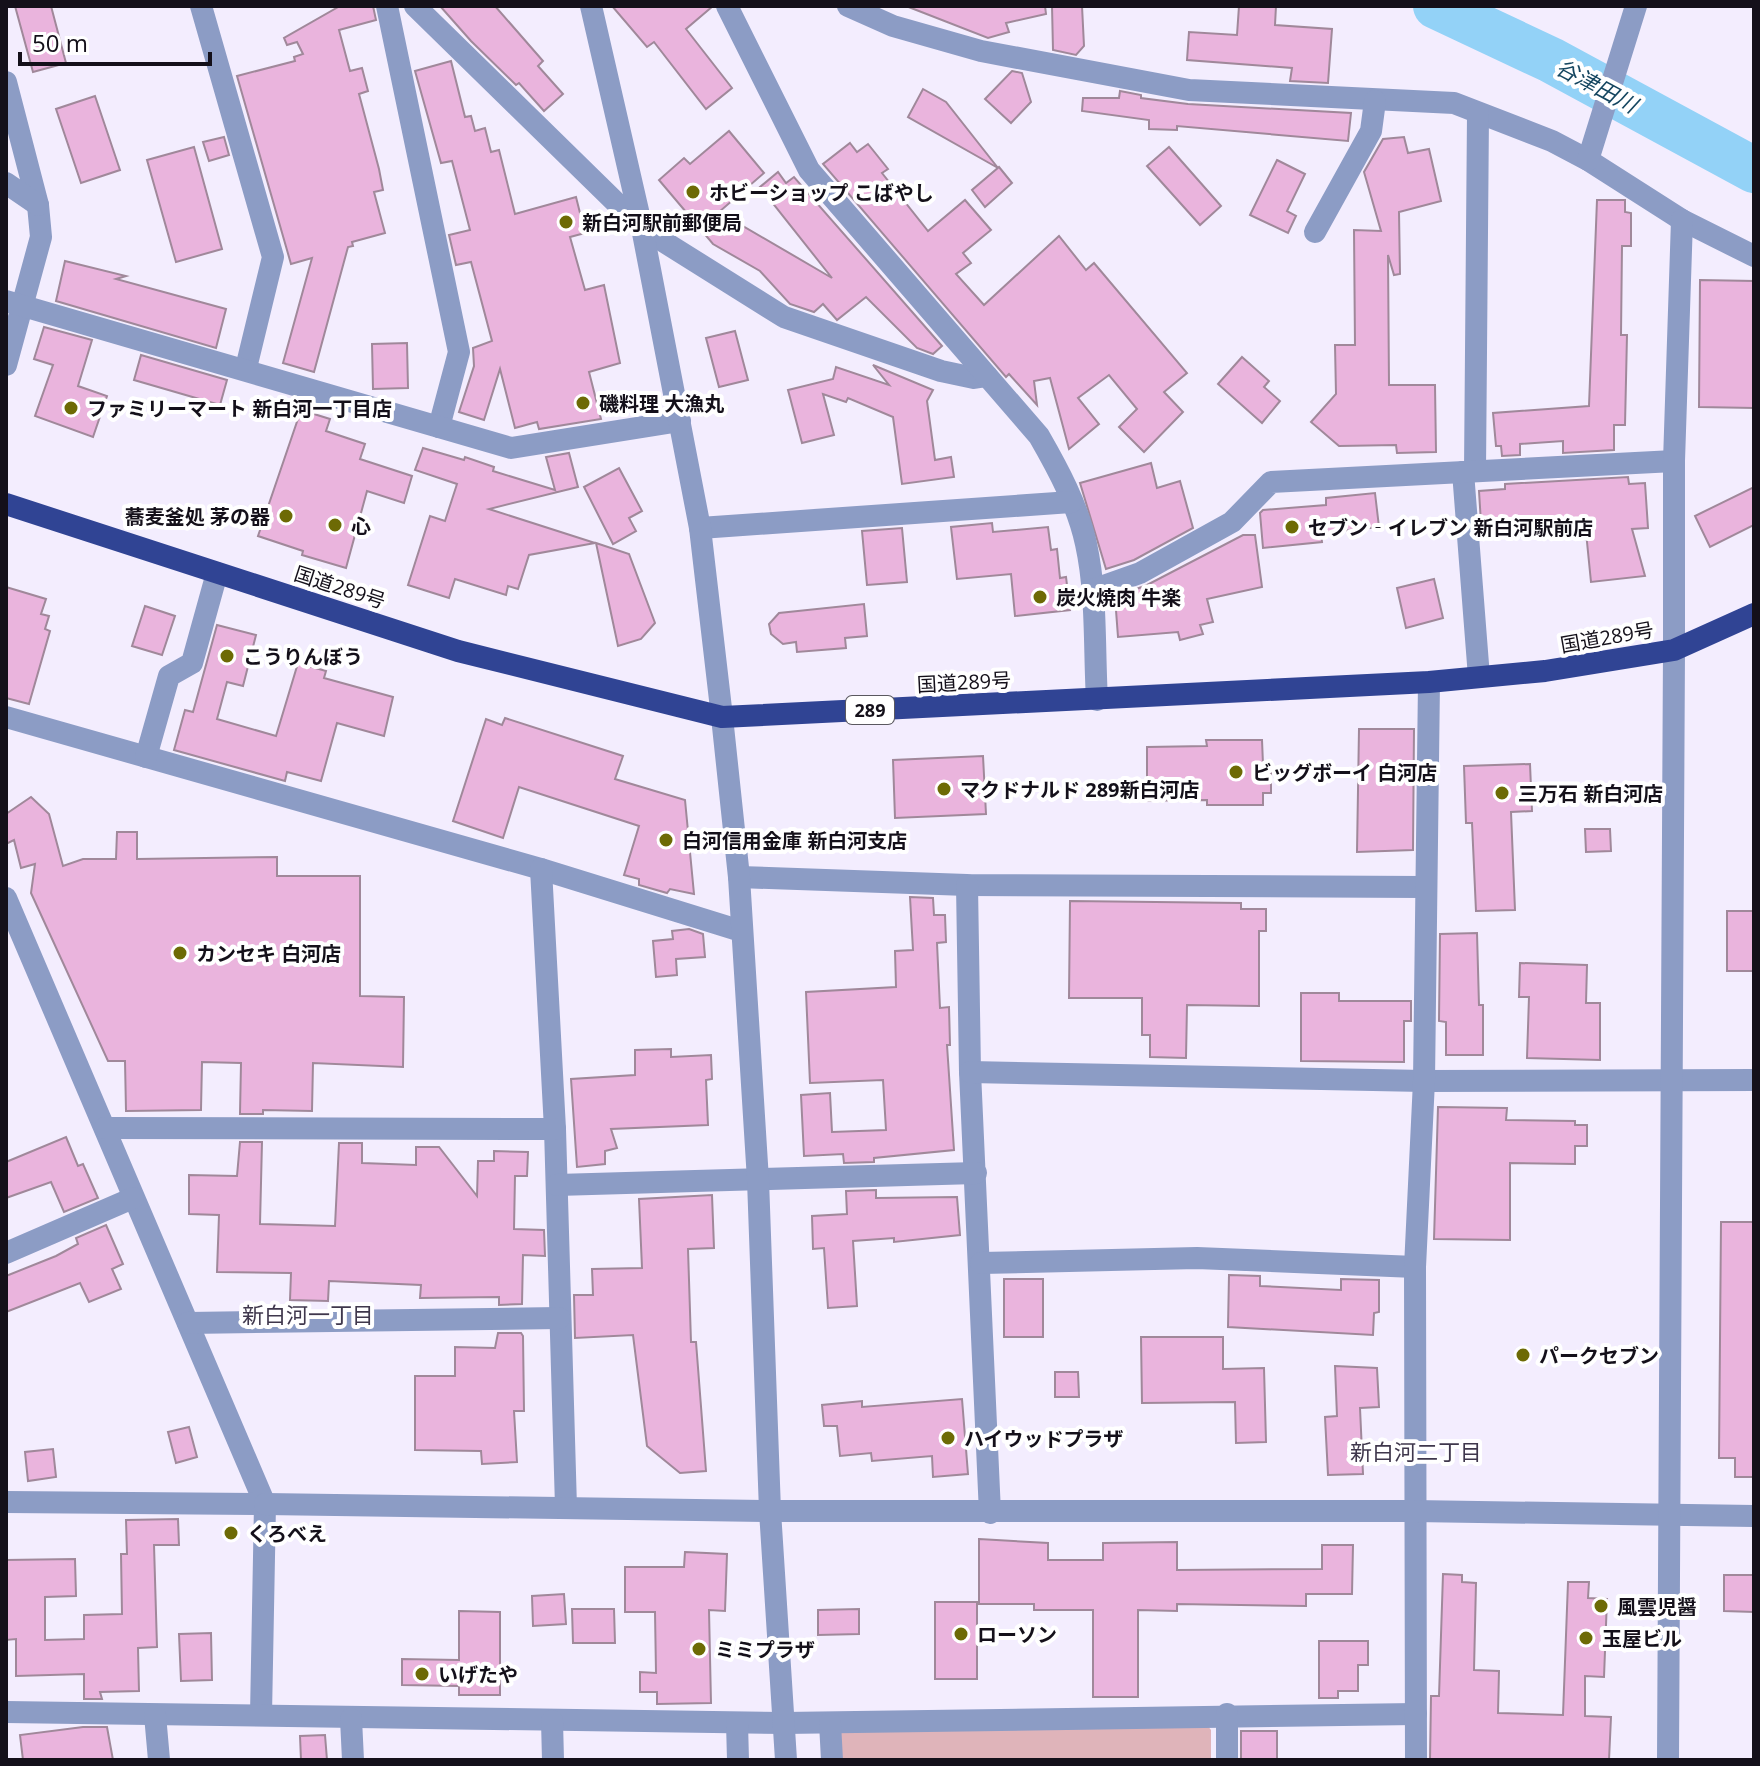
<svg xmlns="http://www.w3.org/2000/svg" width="1760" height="1766" viewBox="0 0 1760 1766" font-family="'Open Sans','Noto Sans JP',sans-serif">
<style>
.green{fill:#dfb4ba}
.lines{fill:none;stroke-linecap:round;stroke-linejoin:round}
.river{stroke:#93d2f7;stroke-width:46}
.building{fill:#eab4dd;stroke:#a0889a;stroke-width:2}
.minor{stroke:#8c9cc5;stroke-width:22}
.tertiary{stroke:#8c9cc5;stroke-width:22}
.trunk{stroke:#304494;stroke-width:22}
.poi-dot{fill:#6d6a05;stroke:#fff;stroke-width:3}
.labels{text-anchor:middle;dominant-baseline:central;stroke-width:8;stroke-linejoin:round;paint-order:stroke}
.shield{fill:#fff;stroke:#5a585f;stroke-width:2}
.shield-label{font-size:18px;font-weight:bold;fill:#14101a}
.poi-label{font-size:20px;font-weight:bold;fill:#14101a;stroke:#fff;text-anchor:start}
.street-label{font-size:20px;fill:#14101a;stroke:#fff}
.water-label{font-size:22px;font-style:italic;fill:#154660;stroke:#fff}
.neighbourhood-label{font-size:22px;fill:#3f374c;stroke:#fff}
</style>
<rect width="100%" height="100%" fill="#f3edfe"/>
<path class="green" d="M1202,1719L1211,1730V1760H840L839,1733L845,1726Z"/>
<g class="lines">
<path class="river" d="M1436,6L1551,60L1754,170"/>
</g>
<g class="building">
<path d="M15,6H51L66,63L33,72Z"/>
<path d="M340,6H373L376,20L339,30L350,71L362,68L368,91L359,94L379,169L383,190L374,192L385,233L352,242L353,246L348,247L314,372L283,363L312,258L291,264L237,76L295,61L294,57L303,54L297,42L287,45L284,38Z"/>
<path d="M440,6H495L543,61L538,66L563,94L544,111L519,83L516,85L471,41Z"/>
<path d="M612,6H713L686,29L732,88L706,109L654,42L647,47Z"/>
<path d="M906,6H1045L1046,14L1006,23L1009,32L988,38Z"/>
<path d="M1052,6H1082L1084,46L1076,55L1053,50Z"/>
<path d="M1239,6H1276L1275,25L1332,29L1328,83L1290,81L1292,68L1187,60L1189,32L1237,35Z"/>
<path d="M451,61L465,117L471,116L475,131L485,128L491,152L499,150L515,214L576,197L585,233L570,237L585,290L604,285L620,363L589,372L601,419L539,429L537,422L515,428L500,369L484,420L459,412L474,366L473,348L492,341L471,262L456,265L449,235L470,230L452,161L441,163L415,71Z"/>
<path d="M1012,71L1022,73L1031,102L1011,123L985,99Z"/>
<path d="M923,89L946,102L998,168L908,117Z"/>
<path d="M1120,91L1141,95V98L1188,104L1351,113L1348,141L1177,126V130L1149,129V120L1082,111L1083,98H1119Z"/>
<path d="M95,96L120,170L81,183L56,109Z"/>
<path d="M729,131L764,173L719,212L832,278L760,187L778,172L786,183L794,177L942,346L933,354L917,348L866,297L837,320L823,304L814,312L790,304L760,271L713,244L659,180L684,158L690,164Z"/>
<path d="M224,137L229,155L209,161L203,142Z"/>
<path d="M1404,137L1408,153L1429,149L1441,201L1399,212L1400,274L1394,275L1388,255L1389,385H1435L1436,452L1397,453L1396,445L1339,446L1311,422L1336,394L1335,345H1355L1354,230L1381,231L1364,172L1383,139Z"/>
<path d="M850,143L857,152L868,144L888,169L882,173L928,231L965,200L991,230L963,253L971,263L956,274L984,305L1059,236L1086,270L1094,263L1187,373L1164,392L1183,412L1144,452L1119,427L1137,409L1109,375L1078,398L1099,424L1069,449L1050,378L1034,381L1037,405L1009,374L1006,377L823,164Z"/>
<path d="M194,147L222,249L176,262L147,160Z"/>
<path d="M1169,147L1221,206L1200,225L1147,166Z"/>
<path d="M1277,160L1305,174L1287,211L1296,216L1288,233L1250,215Z"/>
<path d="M999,167L1012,183L985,207L972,190Z"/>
<path d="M1597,200H1625V212L1631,213V246H1622L1621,335H1627L1625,425H1614V450L1563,453V441L1520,444V455L1502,456L1501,446H1496L1493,413L1589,406Z"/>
<path d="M65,261L126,276L116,279L226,309L216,348L56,301Z"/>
<path d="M1700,280L1754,281V408L1699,407Z"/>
<path d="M44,327L92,340L78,386L107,396L93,437L35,416L53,365L34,359Z"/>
<path d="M735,331L748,380L719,387L706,338Z"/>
<path d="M407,343L408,388L373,389L372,344Z"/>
<path d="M141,355L227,380L220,405L134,380Z"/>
<path d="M1242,357L1269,381L1264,387L1280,401L1262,423L1218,384Z"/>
<path d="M873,365L933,390L927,401L935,460L951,457L954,477L902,484L893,417L848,398L846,402L823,394L834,435L802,443L788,390L833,379L836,367L889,385Z"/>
<path d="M301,410L330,419L326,431L365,444L360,459L412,476L404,503L367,491L346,568L302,555L303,551L258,536Z"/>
<path d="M423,448L464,460L465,457L494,467L493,471L555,490L546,457L569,453L578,487L489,509L595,543L529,555L518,589L508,586L506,595L455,579L449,598L408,585L430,516L445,521L457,484L415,470Z"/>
<path d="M1151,463L1157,488L1180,481L1193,528L1134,560L1106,569L1080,483Z"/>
<path d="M619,468L642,511L629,518L636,531L613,544L584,487Z"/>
<path d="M1628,477L1629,484L1645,483L1648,528L1632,529L1645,576L1591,582L1586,532L1482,539L1479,491L1505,489V484Z"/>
<path d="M1754,487V525L1710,547L1695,516Z"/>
<path d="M1375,493L1379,527L1321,533L1322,542L1263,548L1260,513L1263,510L1326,505V498Z"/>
<path d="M992,523L993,532L1048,527L1051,550L1057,549L1060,578L1066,577L1070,610L1015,616L1011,574L957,579L951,527Z"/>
<path d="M902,528L907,582L867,585L862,531Z"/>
<path d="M1243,535H1255L1262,587L1207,599L1213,622L1200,625L1203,634L1180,640L1178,632L1118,637L1115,597L1147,585Z"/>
<path d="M596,543L629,554L655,623L641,639L618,646Z"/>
<path d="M1434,579L1443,618L1406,628L1397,588Z"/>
<path d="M6,587L46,599L41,614L49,616L45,629L50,631L29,704L6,698Z"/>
<path d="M864,604L867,636L845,638L846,648L797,652L796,642L783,644L771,634L769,624L779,613Z"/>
<path d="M145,606L175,616L162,655L132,646Z"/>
<path d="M217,625L256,635L243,686L227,682L217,719L276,736L298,663L326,671L324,678L393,697L384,736L337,723L321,781L287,772L285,781L174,750L185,710L193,712Z"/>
<path d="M505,718L623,756L615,779L685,800L694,894L670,889L667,893L639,885V879L624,875L639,826L519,787L503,838L453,821L486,719L502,725Z"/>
<path d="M1359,729H1414L1413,850L1357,852Z"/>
<path d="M1206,740H1262L1263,764H1271V793H1263V805H1207V800L1124,801L1123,781L1147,780V747L1207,746Z"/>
<path d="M983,756L986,814L895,818L893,760Z"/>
<path d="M1530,764L1532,811L1511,812L1515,910L1476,911L1472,823H1466L1464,766Z"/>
<path d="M31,797L49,814L63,866L83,859H116L117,832H137V859L277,857V876H360V996L404,997L403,1067L313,1063L312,1111L263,1110V1114H240L241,1063L202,1062L201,1110L126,1111L125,1061H108L31,893L35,864L21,868L14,840L6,844V814Z"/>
<path d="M1585,829H1610L1611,851L1586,852Z"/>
<path d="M910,897L933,898L934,915H945L946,942L937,943L940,1008L949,1007L950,1045H947L954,1150L874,1158V1162L844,1163L843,1154L804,1156L801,1095L830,1093L832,1132L886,1130L883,1080L810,1083L806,992L896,987L895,951L913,950Z"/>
<path d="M1070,901L1241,903V909H1266V931H1259V1006L1187,1005L1186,1058L1150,1057V1035H1142V998H1069Z"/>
<rect x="1727" y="911" width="27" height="60"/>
<path d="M689,929L703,934L705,957L676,959L677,975L656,977L653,941L673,939L672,931Z"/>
<path d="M1477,933L1479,1005H1483V1055H1446V1022L1439,1021L1440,934Z"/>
<path d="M1520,963L1587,965L1586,1003H1600V1060L1527,1058L1529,997H1519Z"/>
<path d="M1301,993H1339V1001H1411V1021H1404V1062L1301,1061Z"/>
<path d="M671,1049V1057L711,1055L712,1079L706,1080L708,1125L611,1129L617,1148L605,1151V1164L577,1167L571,1079L635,1075V1050Z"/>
<path d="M1438,1107L1507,1108L1506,1120L1575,1121V1125H1587V1146H1575V1164L1510,1163V1240L1434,1239Z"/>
<path d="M66,1137L78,1166L83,1164L98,1198L64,1212L51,1182L6,1198V1162Z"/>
<path d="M240,1142H262L260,1224L335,1226L339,1143H362V1163L416,1165V1147H439L477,1196L478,1161H494V1151L528,1152L527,1176H515L514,1229L544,1230L545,1256L523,1255L522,1304L499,1305V1297L420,1298L421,1285L329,1281L328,1301L290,1300L291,1273L217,1272L219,1215L189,1214V1175L237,1176Z"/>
<path d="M876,1190V1198L957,1197L960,1235L894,1242V1238L853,1241L857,1306L828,1308L824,1248L813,1249L812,1216L847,1214L846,1191Z"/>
<path d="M712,1195L714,1248L688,1249L691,1342H696L706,1471L680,1473L647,1446L633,1335L575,1338L574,1295H593L592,1269L642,1268L639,1199Z"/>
<path d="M1721,1222H1754V1477H1735V1458H1719Z"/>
<path d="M106,1225L123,1264L112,1269L121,1289L89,1302L80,1283L6,1312V1276L56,1256L78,1244L76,1238Z"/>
<path d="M1229,1275L1260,1276V1286L1341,1290V1279L1379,1280V1312L1374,1313L1373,1335L1228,1327Z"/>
<rect x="1004" y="1279" width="39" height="58"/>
<path d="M498,1333H521L523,1336L524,1411H514L517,1462L482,1464L481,1451L415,1450V1376H455V1347L495,1348Z"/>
<path d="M1141,1337H1223V1369L1264,1368L1266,1442L1236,1443L1235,1402L1142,1403Z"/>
<path d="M1335,1366L1377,1368L1379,1407L1360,1408L1363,1474L1328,1475L1325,1417L1337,1416Z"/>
<path d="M1055,1372H1078L1079,1397H1055Z"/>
<path d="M962,1399L968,1474L933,1477L932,1456L872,1461L871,1453L840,1456L837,1426H824L822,1405L862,1401V1407Z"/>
<path d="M189,1427L197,1457L176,1463L168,1432Z"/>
<path d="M53,1449L56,1477L28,1481L25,1452Z"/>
<path d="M178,1519L179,1545H154L157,1647L138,1648L139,1691L100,1692L102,1699H84V1674L16,1676V1639L6,1640V1560L75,1559L76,1596L45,1597V1640L84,1639V1615L122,1614L121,1554H127L126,1520Z"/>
<path d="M979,1539L1048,1543V1560H1103V1543L1177,1542V1570L1322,1569V1545H1353L1352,1594H1306V1606L1177,1604V1611L1138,1610V1697H1093V1610H1034V1604H979Z"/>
<path d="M685,1552L727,1554L725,1611L709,1610L711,1703L657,1704V1692H640V1672L656,1673L655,1612H625V1567H684Z"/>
<path d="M1443,1574L1462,1575V1582L1476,1583L1474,1670L1499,1671L1498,1713L1563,1715L1568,1582H1589L1588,1598L1607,1599L1604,1677L1585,1676V1716L1611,1717L1609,1760H1430L1431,1696H1439Z"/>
<path d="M1724,1575H1754V1612L1724,1611Z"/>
<path d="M564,1594L566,1624L533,1626L532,1596Z"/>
<rect x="935" y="1602" width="42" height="77"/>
<path d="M572,1609H614L615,1643H573Z"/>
<path d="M859,1609V1634L818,1635V1610Z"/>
<path d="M459,1611L500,1612V1695H459V1686L402,1685V1659L459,1660Z"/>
<path d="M211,1633L212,1680L181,1681L179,1634Z"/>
<path d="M1319,1641H1368V1665H1358V1691H1338V1698H1319Z"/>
<path d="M83,1727H107L113,1760H23L20,1735Z"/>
<rect x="1241" y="1731" width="36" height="29"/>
<path d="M325,1735L327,1760H301L300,1736Z"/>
</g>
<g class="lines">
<g class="minor">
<path d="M201,6L273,257L246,368"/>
<path d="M387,6L459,352L439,427"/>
<path d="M415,6L642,228L784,317L941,371L974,378L987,376"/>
<path d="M727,6L809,170L1039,436C1058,469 1078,506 1086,544C1097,594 1094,649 1097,700"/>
<path d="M848,6L893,26L981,51L1189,90L1454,103L1552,141L1588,160L1682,220L1754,256"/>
<path d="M6,82L38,205L41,237L6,365"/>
<path d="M1588,160L1636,6"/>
<path d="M1315,232L1371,131L1375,101"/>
<path d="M6,301L511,448L680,421"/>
<path d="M1475,471L1478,114"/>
<path d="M1463,472L1479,677"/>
<path d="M700,528L1071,502"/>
<path d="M1092,590L1140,573L1232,522L1271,482L1674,461"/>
<path d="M1674,650V461L1682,220"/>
<path d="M6,717L541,869L741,931"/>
<path d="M146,757L169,676L192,663L217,573"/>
<path d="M541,869L555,1129L566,1507"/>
<path d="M739,877L967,885L1423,887"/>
<path d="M967,885L970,1072L990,1513"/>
<path d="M6,898L265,1504L261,1715"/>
<path d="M970,1072L1424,1081L1754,1080"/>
<path d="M105,1128L555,1129"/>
<path d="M557,1185L976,1173"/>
<path d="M6,1253L133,1198"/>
<path d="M981,1263L1197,1258L1415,1267"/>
<path d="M188,1323L559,1318"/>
<path d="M6,1502L265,1504"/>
<path d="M6,1712L784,1723L1416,1714"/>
<path d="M155,1715L159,1760"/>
<path d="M351,1719L353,1760"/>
<path d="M552,1721L553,1760"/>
<path d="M737,1723L738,1760"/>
<path d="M830,1723L832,1760"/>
<path d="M1227,1760V1714"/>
<path d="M1416,1760L1415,1267L1424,1081L1429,682"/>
</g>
<g class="tertiary">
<path d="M591,6L642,228L700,528L722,717L739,877L758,1180L770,1511L786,1760"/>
<path d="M6,183L38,205"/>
<path d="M265,1504L770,1511H1414L1754,1516"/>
<path d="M1668,1760L1674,650"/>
</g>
<path class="trunk" d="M6,504L458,651L722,717L1429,682L1545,671L1674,650L1754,614"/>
</g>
<g class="poi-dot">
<circle cx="693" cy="192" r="8"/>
<circle cx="566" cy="222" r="8"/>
<circle cx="583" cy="403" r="8"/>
<circle cx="71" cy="408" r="8"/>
<circle cx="286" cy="516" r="8"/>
<circle cx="335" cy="525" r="8"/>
<circle cx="1292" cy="527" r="8"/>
<circle cx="1040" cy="597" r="8"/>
<circle cx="227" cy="656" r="8"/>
<circle cx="1236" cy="772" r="8"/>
<circle cx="944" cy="789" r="8"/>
<circle cx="1502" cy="793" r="8"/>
<circle cx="666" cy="840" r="8"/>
<circle cx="180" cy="953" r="8"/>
<circle cx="1523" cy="1355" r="8"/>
<circle cx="948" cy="1438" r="8"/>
<circle cx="231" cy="1533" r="8"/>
<circle cx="1601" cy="1606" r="8"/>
<circle cx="961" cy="1634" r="8"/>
<circle cx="1586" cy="1638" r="8"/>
<circle cx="699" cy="1649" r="8"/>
<circle cx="422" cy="1674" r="8"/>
</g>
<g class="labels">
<rect class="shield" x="846" y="696" width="48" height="28" rx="6"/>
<g class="shield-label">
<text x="870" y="710">289</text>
</g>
<g class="poi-label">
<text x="709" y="192">ホビーショップ こばやし</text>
<text x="582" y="222">新白河駅前郵便局</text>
<text x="599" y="403">磯料理 大漁丸</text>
<text x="87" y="408">ファミリーマート 新白河一丁目店</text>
<text x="270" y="516" text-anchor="end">蕎麦釜処 茅の器</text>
<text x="351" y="525">心</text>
<text x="1308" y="527">セブン‐イレブン 新白河駅前店</text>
<text x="1056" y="597">炭火焼肉 牛楽</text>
<text x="243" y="656">こうりんぼう</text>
<text x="1252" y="772">ビッグボーイ 白河店</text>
<text x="960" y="789">マクドナルド 289新白河店</text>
<text x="1518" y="793">三万石 新白河店</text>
<text x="682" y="840">白河信用金庫 新白河支店</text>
<text x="196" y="953">カンセキ 白河店</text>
<text x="1539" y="1355">パークセブン</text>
<text x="964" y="1438">ハイウッドプラザ</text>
<text x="247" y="1533">くろべえ</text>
<text x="1617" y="1606">風雲児醤</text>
<text x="977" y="1634">ローソン</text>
<text x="1602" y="1638">玉屋ビル</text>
<text x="715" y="1649">ミミプラザ</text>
<text x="438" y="1674">いげたや</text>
</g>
<g class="street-label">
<text transform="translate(340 587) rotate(18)">国道289号</text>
<text transform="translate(1607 637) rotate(-10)">国道289号</text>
<text transform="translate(964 682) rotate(-3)">国道289号</text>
</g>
<g class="water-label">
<text transform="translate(1597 85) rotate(28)">谷津田川</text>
</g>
<g class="neighbourhood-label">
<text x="308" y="1314">新白河一丁目</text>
<text x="1416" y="1451">新白河二丁目</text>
</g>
</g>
<rect width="1760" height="1766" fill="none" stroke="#14101a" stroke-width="16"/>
<path d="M20 52v12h190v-12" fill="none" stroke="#14101a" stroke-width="4"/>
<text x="32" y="52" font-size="24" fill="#14101a" stroke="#ffffff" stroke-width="6" paint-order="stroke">50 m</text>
</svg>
